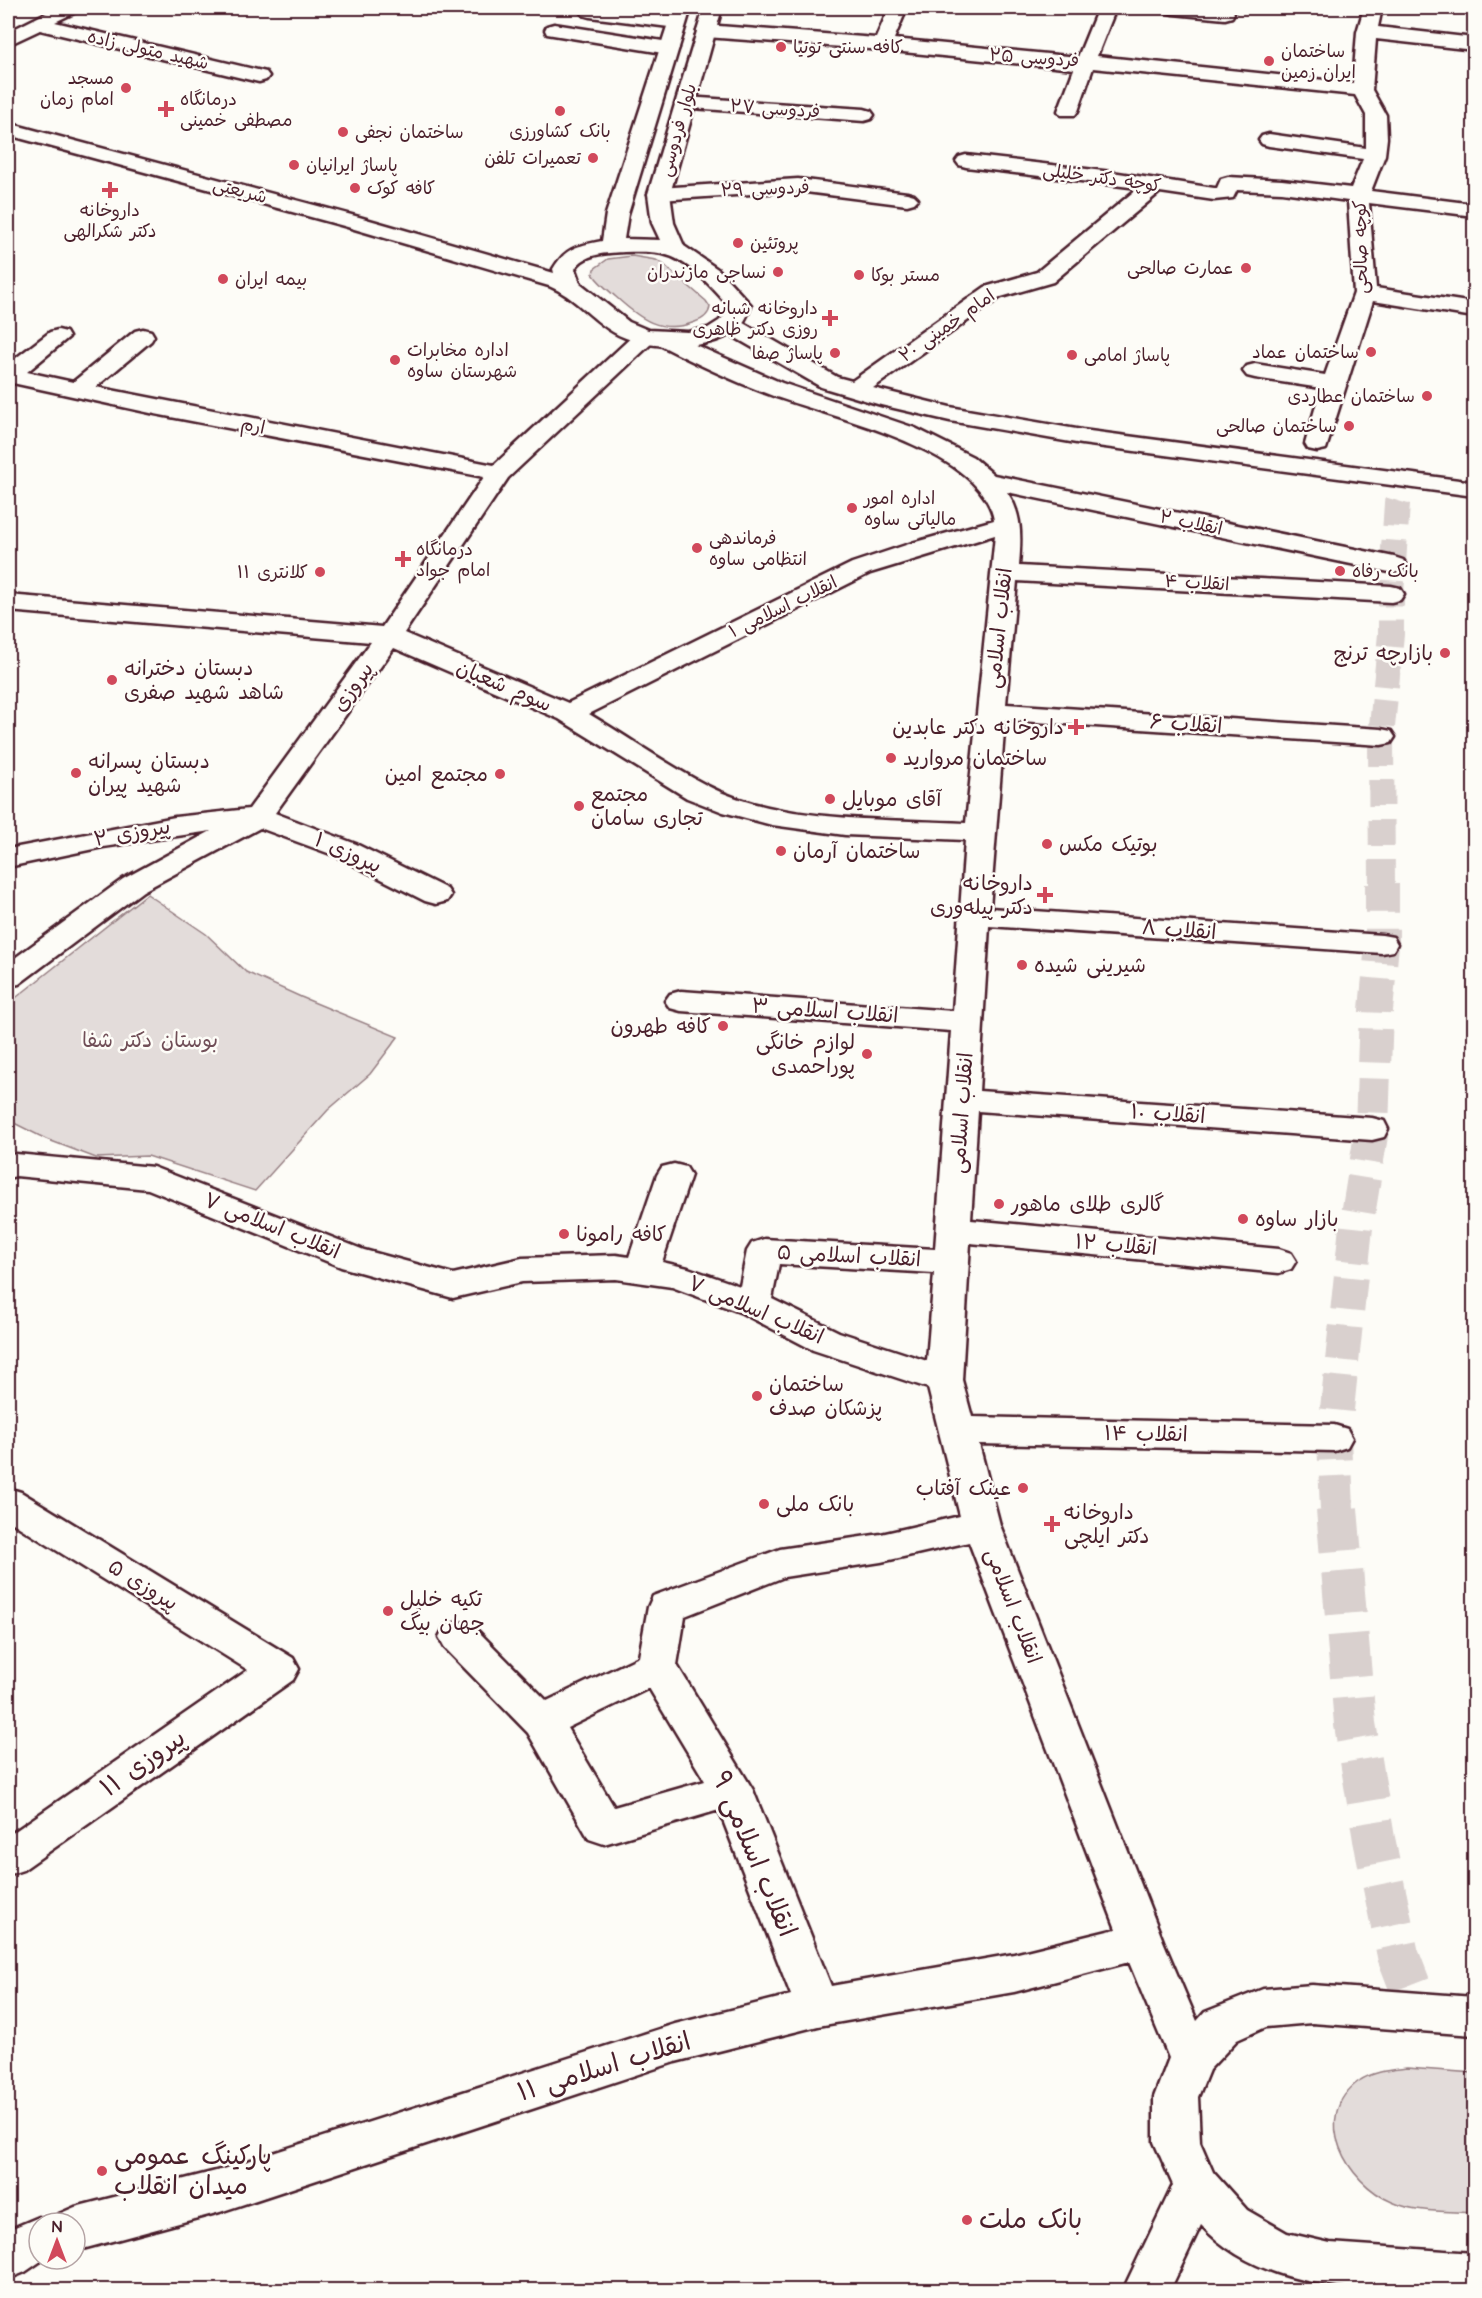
<svg xmlns="http://www.w3.org/2000/svg" width="1482" height="2298" viewBox="0 0 1482 2298" font-family="'Architects Daughter','Playpen Sans Arabic',sans-serif">
<style>
.green{fill:#e3dcda;stroke:#967e82;stroke-width:1.5}
.lines{fill:none;stroke-linecap:round;stroke-linejoin:round}
.minor-tunnel-far2{stroke:#d9d0ce;stroke-width:26;stroke-dasharray:26 14;stroke-linecap:butt}
.minor-tunnel-far1{stroke:#d9d0ce;stroke-width:34;stroke-dasharray:34 16;stroke-linecap:butt}
.minor-tunnel{stroke:#d9d0ce;stroke-width:42;stroke-dasharray:42 21;stroke-linecap:butt}
.minor-casing{stroke:#4a1f2b;stroke-width:5}
.major-casing{stroke:#4a1f2b;stroke-width:5}
.minor{fill:#fdfcf7;fill-rule:evenodd}
.major{fill:#fdfcf7;fill-rule:evenodd}
.poi-dot{fill:#d1495b;stroke:#fdfcf7;stroke-width:2}
.labels{text-anchor:middle;dominant-baseline:central;stroke-width:5;stroke-linejoin:round;paint-order:stroke}
.far-poi-label{font-size:18px;fill:#4a1f2b;stroke:#fdfcf7;text-anchor:start}
.far-street-label{font-size:18px;fill:#4a1f2b;stroke:#fdfcf7}
.street-label{font-size:21px;fill:#4a1f2b;stroke:#fdfcf7}
.poi-label{font-size:21px;fill:#4a1f2b;stroke:#fdfcf7;text-anchor:start}
.park-label{font-size:21px;fill:#704e57;stroke:#fdfcf7}
.near-street-label{font-size:26px;fill:#4a1f2b;stroke:#fdfcf7}
.near-poi-label{font-size:26px;fill:#4a1f2b;stroke:#fdfcf7;text-anchor:start}
</style>
<rect width="100%" height="100%" fill="#fdfcf7"/>
<filter id="ink" filterUnits="userSpaceOnUse"><feTurbulence type="fractalNoise" baseFrequency=".0167" numOctaves="2"/><feDisplacementMap in="SourceGraphic" scale="12" xChannelSelector="R" yChannelSelector="G"/><feConvolveMatrix kernelMatrix="1 2 1 2 8 2 1 2 1" color-interpolation-filters="sRGB"/></filter>
<g filter="url(#ink)">
<g class="green">
<path d="M632,256L656,260L663,264L706,301L710,307C709,315 704,319 695,322C661,335 640,319 616,297C608,290 599,283 593,274L594,269L608,259Z"/>
<path d="M147,894L206,934L246,972L301,997L398,1037L370,1074L328,1110L255,1191L148,1156L96,1158L46,1139L8,1120V1004Z"/>
<path d="M1407,2068L1474,2073V2213C1449,2211 1416,2213 1392,2202C1347,2183 1309,2117 1359,2081C1373,2071 1391,2070 1407,2068Z"/>
</g>
<g class="lines">
<path class="minor-tunnel-far2" d="M1382,886L1381,737L1391,634V594L1397,503L1404,479"/>
<path class="minor-tunnel-far1" d="M1337,1510L1334,1438L1356,1227L1372,1129L1376,1010L1382,944V884"/>
<path class="minor-tunnel" d="M1337,1509L1355,1724L1374,1839L1398,1955L1420,2012"/>
<defs>
<g id="minor">
<path d="M56,8H78L76,12L55,22L266,72L269,76L266,80L259,82L40,30L8,45V32Z"/>
<path d="M583,8H607L677,16L684,18L686,22L684,26L677,28L590,17L583,15L581,11Z"/>
<path d="M889,8H907L894,39L1078,57L1098,8H1116L1097,56L1353,83L1357,32L1364,8H1382L1378,27L1474,38V50L1376,39L1372,90L1386,115L1387,138L1385,155L1371,191L1474,204V216L1369,203L1376,288L1474,303V317L1373,301L1326,449L1317,451L1308,449L1305,444L1321,388L1255,378L1247,376L1243,371L1247,366L1255,364L1325,375L1354,293L1348,201L1282,192L1237,190L1233,198L1214,200L1160,192L1053,282L1001,297L873,388L950,407L1082,430L1474,482V496L1082,444L950,421L881,405L821,387L722,330L719,325L722,320L730,318L738,320L837,377L852,381L985,287L1037,272L1138,188L966,167L959,165L956,161L959,157L966,155L1112,172L1214,188H1217L1221,179L1228,177L1282,180L1351,188L1363,159L1269,146L1262,144L1259,140L1262,136L1269,134L1366,148V115L1355,95L1093,68L1078,111L1075,115H1061L1058,111L1074,69L883,50L706,37L699,35L697,31L699,27L706,25L876,38Z"/>
<path d="M1164,8H1226L1232,9L1234,13L1232,17L1225,19L1173,14L1166,12Z"/>
<path d="M554,24L669,42L676,44L679,48L676,52L669,54L547,34L545,30L547,26Z"/>
<path d="M686,97L864,109L871,111L874,115L871,119L864,121L679,107L676,103L679,99Z"/>
<path d="M798,179L907,193L914,195L918,199L914,203L907,205L798,191L659,200L652,198L648,194L652,190L659,188Z"/>
<path d="M143,329L151,331L154,336L151,341L96,387L494,465L637,332L645,330L653,332L656,337L653,342L508,478L404,633L568,703L852,563L912,543L994,520C981,447 828,417 768,394C731,380 695,363 660,345L657,340L660,335L668,333L782,383L915,428L973,457L994,475L1394,557L1403,560L1407,565L1403,570L1394,573L1007,492C1023,515 1021,539 1019,566L1391,586L1400,588L1404,594L1400,600L1391,602L1017,581L1006,704L1381,729L1391,731L1395,737L1391,743L1381,745L1005,720L990,908L1382,935L1393,937L1397,944L1393,951L1382,953L989,926L979,1091L1372,1118L1384,1121L1388,1129L1384,1137L1372,1140L978,1111L971,1220L1279,1249L1291,1253L1296,1261L1291,1269L1279,1273L970,1243L962,1380L972,1417L1334,1425L1347,1429L1352,1438L1347,1447L1334,1451L979,1444L1000,1525L1163,1941L1197,2021L1205,2012L1263,1989L1312,1985L1474,1997V2035L1312,2023L1266,2027L1237,2040L1209,2070L1198,2097L1200,2142L1213,2172L1247,2210L1287,2233L1330,2243L1474,2253V2290C1383,2290 1268,2298 1201,2225L1170,2290H1123L1173,2185L1154,2142V2097L1169,2058L1129,1962L1014,1992L818,2026L675,2062L220,2212L75,2251V2223H54L59,2214L75,2207L220,2170L675,2024L791,1995L719,1810L604,1844L589,1839L528,1733L445,1648L439,1637L445,1626L459,1622L473,1626L547,1701L639,1657L648,1607L653,1596L780,1549L881,1534L960,1516L928,1388L813,1350L742,1313L672,1287L616,1279L522,1282L453,1298L341,1267L148,1189L16,1176L8,1178V1156L16,1154L153,1167L364,1250L453,1274L522,1258L616,1255L629,1257L657,1175L662,1167L674,1164L686,1167L691,1175L662,1262L688,1268L740,1286L747,1251L752,1243L764,1239L935,1249L951,1031L681,1011L670,1008L665,1001L670,994L681,991L953,1011L965,840L845,835L772,825L723,812L687,798L559,719L394,648L275,813L356,844L447,889L451,895L447,901L436,904L425,901L336,856L260,828L143,891L19,984L8,986V963L123,879L211,831L103,847L8,867V849L175,817L249,809L371,642L8,611V595L382,627L484,477L155,414L8,382V364L50,332L58,330L66,332L69,337L27,372L73,382L135,331ZM995,535L966,823C887,819 777,823 706,785C666,764 628,737 589,714L870,573ZM779,1264L934,1273L927,1361L839,1332L772,1299ZM969,1542L1116,1929L1014,1954L831,1986L753,1790L677,1665L685,1616L784,1577L881,1562ZM649,1688L705,1781L614,1807L567,1728Z"/>
<path d="M8,1488L21,1492L293,1658L299,1669L293,1680L23,1870L8,1875V1836L248,1670L8,1520Z"/>
<path d="M39,2217L54,2223H39V2259H44L25,2272L8,2279V2230Z"/>
</g>
<path id="major" d="M673,8H691L628,214L624,239L660,240L652,223L648,194L704,8H722L670,194L674,223L684,246L719,270L751,305C748,316 743,325 734,332C705,352 642,350 613,332C590,318 575,297 549,286L344,226L8,135V123L359,217L554,273L553,269C566,247 578,246 602,241L606,214ZM624,252C637,252 650,251 663,254C687,259 710,285 726,303L729,306L725,315L719,321L708,328L688,332L648,330L629,322L580,283L575,269C584,253 607,253 624,252Z"/>
</defs>
<use href="#minor" class="minor-casing"/>
<use href="#major" class="major-casing"/>
<use href="#minor" class="minor"/>
<use href="#major" class="major"/>
</g>
</g>
<g class="poi-dot">
<circle cx="781" cy="47" r="6"/>
<circle cx="1269" cy="61" r="6"/>
<circle cx="126" cy="88" r="6"/>
<path d="M163 100h6v6h6v6h-6v6h-6v-6h-6v-6h6z"/>
<circle cx="560" cy="111" r="6"/>
<circle cx="343" cy="132" r="6"/>
<circle cx="593" cy="158" r="6"/>
<circle cx="294" cy="165" r="6"/>
<circle cx="355" cy="188" r="6"/>
<path d="M107 181h6v6h6v6h-6v6h-6v-6h-6v-6h6z"/>
<circle cx="738" cy="243" r="6"/>
<circle cx="1246" cy="268" r="6"/>
<circle cx="778" cy="272" r="6"/>
<circle cx="859" cy="275" r="6"/>
<circle cx="223" cy="279" r="6"/>
<path d="M827 309h6v6h6v6h-6v6h-6v-6h-6v-6h6z"/>
<circle cx="1371" cy="352" r="6"/>
<circle cx="835" cy="353" r="6"/>
<circle cx="1072" cy="355" r="6"/>
<circle cx="395" cy="360" r="6"/>
<circle cx="1427" cy="396" r="6"/>
<circle cx="1349" cy="426" r="6"/>
<circle cx="852" cy="508" r="6"/>
<circle cx="697" cy="548" r="6"/>
<path d="M400 550h6v6h6v6h-6v6h-6v-6h-6v-6h6z"/>
<circle cx="1340" cy="571" r="6"/>
<circle cx="320" cy="572" r="6"/>
<circle cx="1445" cy="653" r="6"/>
<circle cx="112" cy="680" r="6"/>
<path d="M1073 718h6v6h6v6h-6v6h-6v-6h-6v-6h6z"/>
<circle cx="891" cy="758" r="6"/>
<circle cx="76" cy="773" r="6"/>
<circle cx="500" cy="774" r="6"/>
<circle cx="830" cy="799" r="6"/>
<circle cx="579" cy="806" r="6"/>
<circle cx="1047" cy="844" r="6"/>
<circle cx="781" cy="851" r="6"/>
<path d="M1042 886h6v6h6v6h-6v6h-6v-6h-6v-6h6z"/>
<circle cx="1022" cy="965" r="6"/>
<circle cx="723" cy="1026" r="6"/>
<circle cx="867" cy="1054" r="6"/>
<circle cx="999" cy="1204" r="6"/>
<circle cx="1243" cy="1219" r="6"/>
<circle cx="564" cy="1234" r="6"/>
<circle cx="757" cy="1396" r="6"/>
<circle cx="1023" cy="1488" r="6"/>
<circle cx="764" cy="1504" r="6"/>
<path d="M1049 1515h6v6h6v6h-6v6h-6v-6h-6v-6h6z"/>
<circle cx="388" cy="1611" r="6"/>
<circle cx="102" cy="2171" r="6"/>
<circle cx="967" cy="2220" r="6"/>
</g>
<g class="labels">
<g class="far-poi-label">
<text x="793" y="47">کافه سنتی توتیا</text>
<text x="1281" y="51">ساختمان<tspan x="1281" dy="21">ایران زمین</tspan></text>
<text x="114" y="78" text-anchor="end">مسجد<tspan x="114" dy="21">امام زمان</tspan></text>
<text x="180" y="99">درمانگاه<tspan x="180" dy="21">مصطفی خمینی</tspan></text>
<text x="560" y="131" text-anchor="middle">بانک کشاورزی</text>
<text x="355" y="132">ساختمان نجفی</text>
<text x="581" y="158" text-anchor="end">تعمیرات تلفن</text>
<text x="306" y="165">پاساژ ایرانیان</text>
<text x="367" y="188">کافه کوک</text>
<text x="110" y="210" text-anchor="middle">داروخانه<tspan x="110" dy="21">دکتر شکرالهی</tspan></text>
<text x="750" y="243">پروتئین</text>
<text x="1234" y="268" text-anchor="end">عمارت صالحی</text>
<text x="766" y="272" text-anchor="end">نساجی مازندران</text>
<text x="871" y="275">مستر بوکا</text>
<text x="235" y="279">بیمه ایران</text>
<text x="818" y="308" text-anchor="end">داروخانه شبانه<tspan x="818" dy="21">روزی دکتر ظاهری</tspan></text>
<text x="407" y="350">اداره مخابرات<tspan x="407" dy="21">شهرستان ساوه</tspan></text>
<text x="1359" y="352" text-anchor="end">ساختمان عماد</text>
<text x="823" y="353" text-anchor="end">پاساژ صفا</text>
<text x="1084" y="355">پاساژ امامی</text>
<text x="1415" y="396" text-anchor="end">ساختمان عطاردی</text>
<text x="1337" y="426" text-anchor="end">ساختمان صالحی</text>
<text x="864" y="498">اداره امور<tspan x="864" dy="21">مالیاتی ساوه</tspan></text>
<text x="709" y="538">فرماندهی<tspan x="709" dy="21">انتظامی ساوه</tspan></text>
<text x="416" y="549">درمانگاه<tspan x="416" dy="21">امام جواد</tspan></text>
<text x="1352" y="571">بانک رفاه</text>
<text x="308" y="572" text-anchor="end">کلانتری ۱۱</text>
</g>
<g class="far-street-label">
<text transform="translate(148 50) rotate(13)">شهید متولی زاده</text>
<text transform="translate(1034 58) rotate(4)">فردوسی ۲۵</text>
<text transform="translate(775 109) rotate(4)">فردوسی ۲۷</text>
<text transform="translate(678 130) rotate(-74)">بلوار فردوسی</text>
<text transform="translate(1102 178) rotate(8)">کوچه دکتر خلیلی</text>
<text transform="translate(765 189) rotate(-2)">فردوسی ۲۹</text>
<text transform="translate(240 191) rotate(15)">شریعتی</text>
<text transform="translate(1361 247) rotate(-91)">کوچه صالحی</text>
<text transform="translate(947 326) rotate(-35)">امام خمینی ۲۰</text>
<text transform="translate(253 426) rotate(11)">ارم</text>
<text transform="translate(1191 523) rotate(12)">انقلاب ۲</text>
<text transform="translate(1197 583) rotate(3)">انقلاب ۴</text>
<text transform="translate(783 607) rotate(-26)">انقلاب اسلامی ۱</text>
</g>
<g class="street-label">
<text transform="translate(999 628) rotate(-84)">انقلاب اسلامی</text>
<text transform="translate(504 686) rotate(23)">سوم شعبان</text>
<text transform="translate(353 687) rotate(-54)">پیروزی</text>
<text transform="translate(1186 724) rotate(4)">انقلاب ۶</text>
<text transform="translate(132 833) rotate(-10)">پیروزی ۲</text>
<text transform="translate(348 853) rotate(24)">پیروزی ۱</text>
<text transform="translate(1179 930) rotate(4)">انقلاب ۸</text>
<text transform="translate(825 1011) rotate(4)">انقلاب اسلامی ۳</text>
<text transform="translate(962 1113) rotate(-86)">انقلاب اسلامی</text>
<text transform="translate(1168 1114) rotate(4)">انقلاب ۱۰</text>
<text transform="translate(272 1226) rotate(22)">انقلاب اسلامی ۷</text>
<text transform="translate(1116 1245) rotate(5)">انقلاب ۱۲</text>
<text transform="translate(849 1256) rotate(3)">انقلاب اسلامی ۵</text>
<text transform="translate(756 1310) rotate(23)">انقلاب اسلامی ۷</text>
<text transform="translate(1146 1434) rotate(1)">انقلاب ۱۴</text>
<text transform="translate(143 1585) rotate(32)">پیروزی ۵</text>
<text transform="translate(1013 1606) rotate(69)">انقلاب اسلامی</text>
</g>
<g class="poi-label">
<text x="1433" y="653" text-anchor="end">بازارچه ترنج</text>
<text x="124" y="668">دبستان دخترانه<tspan x="124" dy="24">شاهد شهید صفری</tspan></text>
<text x="1064" y="727" text-anchor="end">داروخانه دکتر عابدین</text>
<text x="903" y="758">ساختمان مروارید</text>
<text x="88" y="761">دبستان پسرانه<tspan x="88" dy="24">شهید پیران</tspan></text>
<text x="488" y="774" text-anchor="end">مجتمع امین</text>
<text x="591" y="794">مجتمع<tspan x="591" dy="24">تجاری سامان</tspan></text>
<text x="842" y="799">آقای موبایل</text>
<text x="1059" y="844">بوتیک مکس</text>
<text x="793" y="851">ساختمان آرمان</text>
<text x="1033" y="883" text-anchor="end">داروخانه<tspan x="1033" dy="24">دکتر پیله‌وری</tspan></text>
<text x="1034" y="965">شیرینی شیده</text>
<text x="711" y="1026" text-anchor="end">کافه طهرون</text>
<text x="855" y="1042" text-anchor="end">لوازم خانگی<tspan x="855" dy="24">پوراحمدی</tspan></text>
<text x="1011" y="1204">گالری طلای ماهور</text>
<text x="1255" y="1219">بازار ساوه</text>
<text x="576" y="1234">کافه رامونا</text>
<text x="769" y="1384">ساختمان<tspan x="769" dy="24">پزشکان صدف</tspan></text>
<text x="1011" y="1488" text-anchor="end">عینک آفتاب</text>
<text x="776" y="1504">بانک ملی</text>
<text x="1064" y="1512">داروخانه<tspan x="1064" dy="24">دکتر ایلچی</tspan></text>
<text x="400" y="1599">تکیه خلیل<tspan x="400" dy="24">جهان بیگ</tspan></text>
</g>
<g class="park-label">
<text x="150" y="1040">بوستان دکتر شفا</text>
</g>
<g class="near-street-label">
<text transform="translate(143 1763) rotate(-35)">پیروزی ۱۱</text>
<text transform="translate(754 1854) rotate(67)">انقلاب اسلامی ۹</text>
<text transform="translate(604 2067) rotate(-17)">انقلاب اسلامی ۱۱</text>
</g>
<g class="near-poi-label">
<text x="114" y="2156">پارکینگ عمومی<tspan x="114" dy="30">میدان انقلاب</tspan></text>
<text x="979" y="2220">بانک ملت</text>
</g>
</g>
<rect width="1482" height="2298" fill="none" stroke="#fdfcf7" stroke-width="30"/>
<rect x="15" y="15" width="1452" height="2268" fill="none" stroke="#4a1f2b" stroke-width="2" filter="url(#ink)"/>
<g transform="translate(57 2241)"><circle r="28" fill="#fdfcf7" stroke="#b5a4a5" stroke-width="1.5"/>
<path d="M0-4.5L10 22L0 15L-10 22Z" fill="#d1495b"/>
<text y="-9" font-size="16" font-weight="bold" text-anchor="middle" fill="#4a1f2b">N</text>
</g>
</svg>
